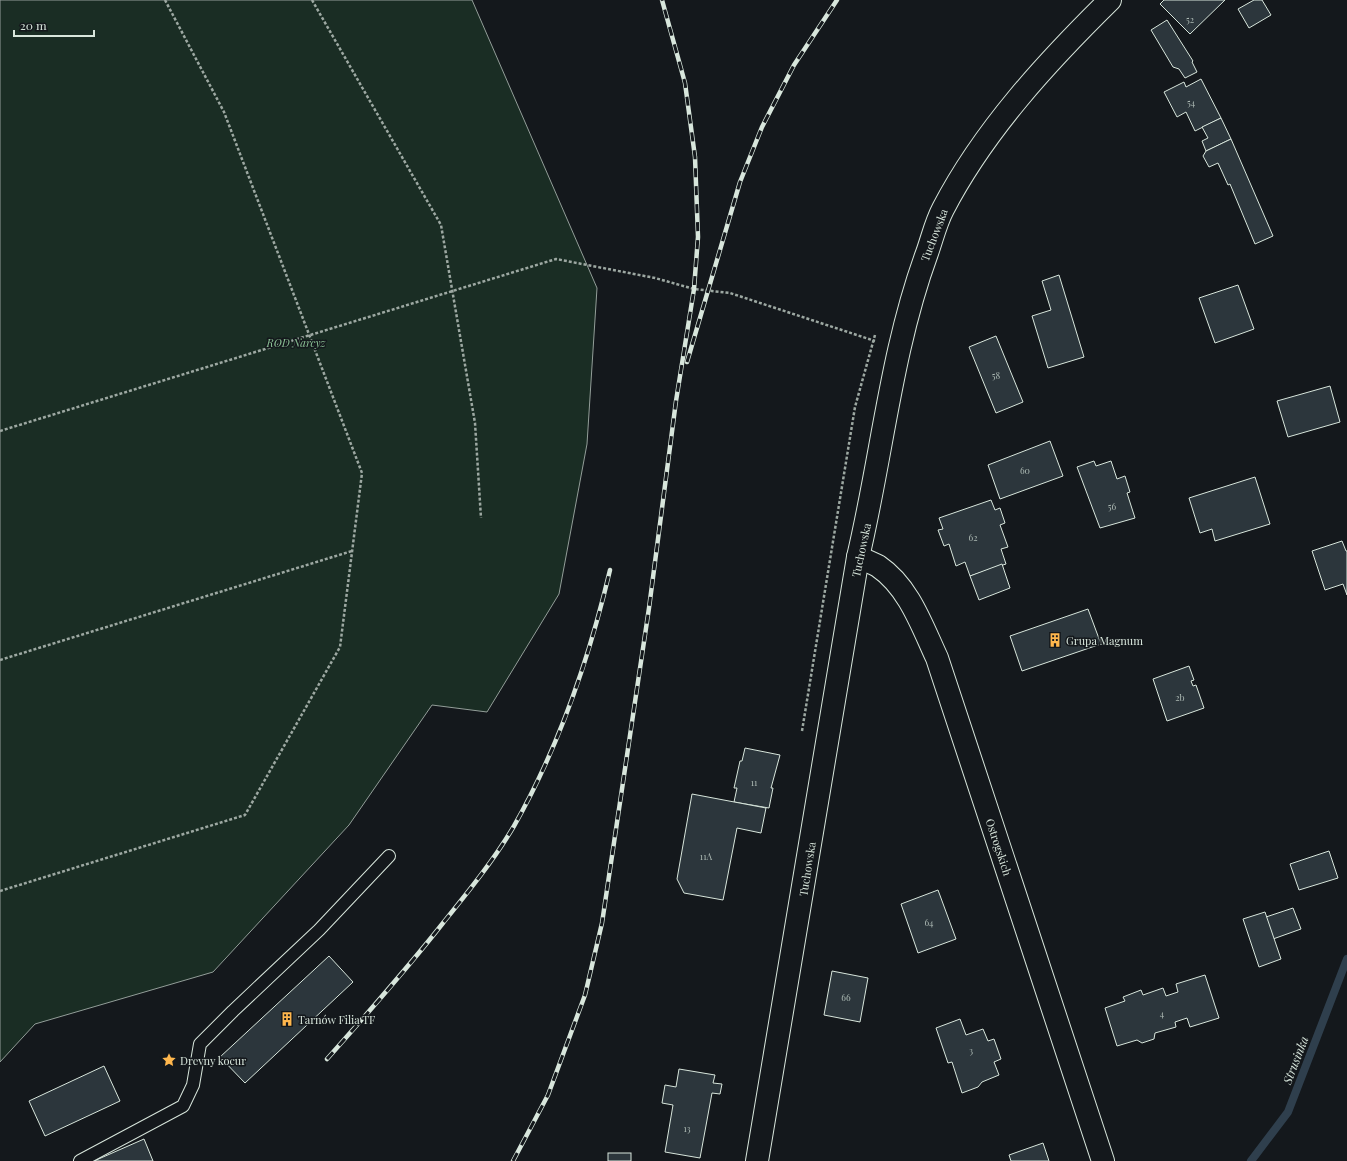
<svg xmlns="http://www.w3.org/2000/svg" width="1347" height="1161" viewBox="0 0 1347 1161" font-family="'Playfair Display',serif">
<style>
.green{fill:#1a2d24;stroke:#939e99}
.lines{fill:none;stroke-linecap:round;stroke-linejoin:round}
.stream{stroke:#2f3f4d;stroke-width:8}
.building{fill:#2c363c;stroke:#d8e6dc}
.service-casing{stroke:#d8e6dc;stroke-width:14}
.minor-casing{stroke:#d8e6dc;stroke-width:24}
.tertiary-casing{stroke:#d8e6dc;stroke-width:24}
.path{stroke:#9da8a2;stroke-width:2.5;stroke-dasharray:3 2;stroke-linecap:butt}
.service{stroke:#14181c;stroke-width:12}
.minor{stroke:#14181c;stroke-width:22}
.tertiary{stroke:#14181c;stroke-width:22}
.rail-casing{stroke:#d8e6dc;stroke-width:4.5}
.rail{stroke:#14181c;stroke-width:3;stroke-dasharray:9;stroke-linecap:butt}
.labels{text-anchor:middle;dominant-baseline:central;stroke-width:3;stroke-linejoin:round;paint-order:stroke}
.number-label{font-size:9px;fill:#adbab4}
.street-label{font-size:11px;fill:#d8e6dc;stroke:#14181c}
.park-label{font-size:11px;font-style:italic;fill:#8ac095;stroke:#14181c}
.poi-label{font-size:11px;fill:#d8e6dc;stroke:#14181c;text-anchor:start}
.water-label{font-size:12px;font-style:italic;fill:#d8e6dc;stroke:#14181c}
</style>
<rect width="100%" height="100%" fill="#14181c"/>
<path class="green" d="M0,0H472L597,288L587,444L559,594L487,712L432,705L349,825L213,972L35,1024L0,1062Z"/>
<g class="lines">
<path class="stream" d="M1251,1161L1288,1112L1347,959"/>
</g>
<g class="building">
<path d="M1164,0H1225L1190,34L1160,4Z"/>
<path d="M1254,0H1262L1271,15L1249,28L1238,9Z"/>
<path d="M1167,20L1193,61L1192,62L1197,72L1185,78L1179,69L1173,67L1151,30Z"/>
<path d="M1201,79L1221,118L1195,131L1186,112L1177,117L1164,92L1184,82L1186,87Z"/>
<path d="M1221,118L1231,139L1206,151L1202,141L1208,138L1202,127Z"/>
<path d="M1231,139L1273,236L1255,244L1230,184L1228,185L1218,163L1209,167L1203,156L1206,151Z"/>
<path d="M1059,275L1084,357L1048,368L1032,316L1051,310L1042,281Z"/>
<path d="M1238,285L1254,329L1215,343L1199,298Z"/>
<path d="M996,336L1023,402L996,413L969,347Z"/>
<path d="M1330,386L1340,422L1288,437L1277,401Z"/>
<path d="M1050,441L1063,476L1000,499L988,465Z"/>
<path d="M1094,461L1096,466L1111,461L1117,479L1125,476L1130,492L1127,493L1135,518L1100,528L1077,467Z"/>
<path d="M1255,477L1270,524L1215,541L1212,529L1200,533L1189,498Z"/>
<path d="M991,500L995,510L1000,508L1005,523L1000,525L1008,547L1001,549L1006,564L970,576L965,562L956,566L949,544L944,546L938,530L943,529L939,518Z"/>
<path d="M1342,541L1346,551H1347V595L1343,584L1325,590L1312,551Z"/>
<path d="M1002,564L1010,588L979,600L970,576Z"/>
<path d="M1088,609L1101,644L1022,671L1010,636Z"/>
<path d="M1189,666L1194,680L1191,681L1193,686L1196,685L1204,708L1167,721L1153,679Z"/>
<path d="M745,748L780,755L771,788H773L769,808L734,802L737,788H734L740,761H742Z"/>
<path d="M692,794L766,808L761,833L737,828L723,900L684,893L677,879Z"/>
<path d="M1329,851L1338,878L1299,890L1290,864Z"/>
<path d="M938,890L956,939L918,953L901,904Z"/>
<path d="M1293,908L1301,929L1273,939L1266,917Z"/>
<path d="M1265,912L1281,959L1259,967L1243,919Z"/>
<path d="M329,956L353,982L245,1083L220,1057Z"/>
<path d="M832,971L868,978L860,1022L824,1015Z"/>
<path d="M1205,975L1219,1018L1190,1027L1187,1018L1175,1022L1176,1027L1155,1033L1154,1039L1142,1043L1137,1040L1117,1046L1105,1008L1125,1001L1123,997L1141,990L1143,995L1163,988L1166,996L1178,992L1176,984Z"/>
<path d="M960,1019L966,1035L983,1029L988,1041L994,1039L1001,1059L994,1062L999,1075L982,1082L978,1087L962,1093L952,1062L948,1063L936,1028Z"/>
<path d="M104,1066L120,1101L45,1136L29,1101Z"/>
<path d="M679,1069L715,1075L713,1083L722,1084L720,1094L712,1093L700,1158L665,1152L673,1105L662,1103L665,1085L676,1087Z"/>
<path d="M144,1139L153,1161H94Z"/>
<path d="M1043,1143L1049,1161H1011L1009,1155Z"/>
<rect x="608" y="1153" width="23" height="8"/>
</g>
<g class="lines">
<defs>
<path id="service" d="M80,1161L183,1106L193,1085L200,1044L233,1011L319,930L389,856"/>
<path id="minor" d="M858,557C865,560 872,563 878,566C909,587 922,626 937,658L1103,1161"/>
<path id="tertiary" d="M757,1161L858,557C882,456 891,351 927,253C932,239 936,222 943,209C984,130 1047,62 1110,0"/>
</defs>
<use href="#service" class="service-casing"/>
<use href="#minor" class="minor-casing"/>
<use href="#tertiary" class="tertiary-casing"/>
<g class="path">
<path d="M312,0L441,225L475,423L481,518"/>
<path d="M0,431L556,259L655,278L694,289L730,293L875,341"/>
<path d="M0,660L352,551"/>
<path d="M802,731L855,407L875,335"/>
<path d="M0,891L245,815L340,647L362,473L224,112L165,0"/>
</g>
<use href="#service" class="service"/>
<use href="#minor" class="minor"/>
<use href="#tertiary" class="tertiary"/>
<defs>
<g id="rail">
<path d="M687,362L740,182L762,127L794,65L837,0"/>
<path d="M327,1059C367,1014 406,970 443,923C468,892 494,860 514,826C560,745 589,659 610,570"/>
<path d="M513,1161L548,1095L585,995L602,923L649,608L676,401L694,289L698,237L695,157L685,83L662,0"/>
</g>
</defs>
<use href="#rail" class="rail-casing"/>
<use href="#rail" class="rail"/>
</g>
<defs>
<symbol id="building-bare" viewBox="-9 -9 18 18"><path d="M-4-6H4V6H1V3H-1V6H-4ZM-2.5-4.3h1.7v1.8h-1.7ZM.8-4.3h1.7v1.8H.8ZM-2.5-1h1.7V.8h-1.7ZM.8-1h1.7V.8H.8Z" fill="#ffb74d" stroke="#14181c" stroke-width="2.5" paint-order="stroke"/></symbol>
<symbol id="sight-bare" viewBox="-9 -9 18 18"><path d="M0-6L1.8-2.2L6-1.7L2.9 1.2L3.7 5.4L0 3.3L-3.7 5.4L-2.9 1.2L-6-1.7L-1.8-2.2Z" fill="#ffb74d" stroke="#14181c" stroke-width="2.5" paint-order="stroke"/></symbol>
</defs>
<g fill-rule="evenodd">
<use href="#building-bare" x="1045" y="630" width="20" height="20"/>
<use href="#building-bare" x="277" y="1009" width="20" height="20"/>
<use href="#sight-bare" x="159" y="1050" width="20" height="20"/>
</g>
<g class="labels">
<g class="number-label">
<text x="1190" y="19">52</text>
<text x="1191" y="102">54</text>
<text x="996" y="375">58</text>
<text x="1025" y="470">60</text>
<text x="1112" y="506">56</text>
<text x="973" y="537">62</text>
<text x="1180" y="697">2b</text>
<text x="754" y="782">11</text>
<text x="706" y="856">11A</text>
<text x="929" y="922">64</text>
<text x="846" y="997">66</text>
<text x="1162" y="1013">4</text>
<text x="971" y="1050">3</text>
<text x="687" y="1128">13</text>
</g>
<g class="street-label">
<text transform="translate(934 235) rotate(-69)">Tuchowska</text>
<text transform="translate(861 550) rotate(-78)">Tuchowska</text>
<text transform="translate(999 847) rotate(72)">Ostrogskich</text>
<text transform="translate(807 869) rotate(-81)">Tuchowska</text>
</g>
<g class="park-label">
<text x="296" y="342">ROD Narcyz</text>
</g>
<g class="poi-label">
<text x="1066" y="640">Grupa Magnum</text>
<text x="298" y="1019">Tarnów Filia TF</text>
<text x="180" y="1060">Drevny kocur</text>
</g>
<g class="water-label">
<text transform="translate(1295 1060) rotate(-69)">Strusinka</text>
</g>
</g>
<path d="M14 30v6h80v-6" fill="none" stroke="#d8e6dc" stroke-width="2"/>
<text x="20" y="30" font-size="12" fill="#d8e6dc" stroke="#14181c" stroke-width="3" paint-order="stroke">20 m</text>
</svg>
